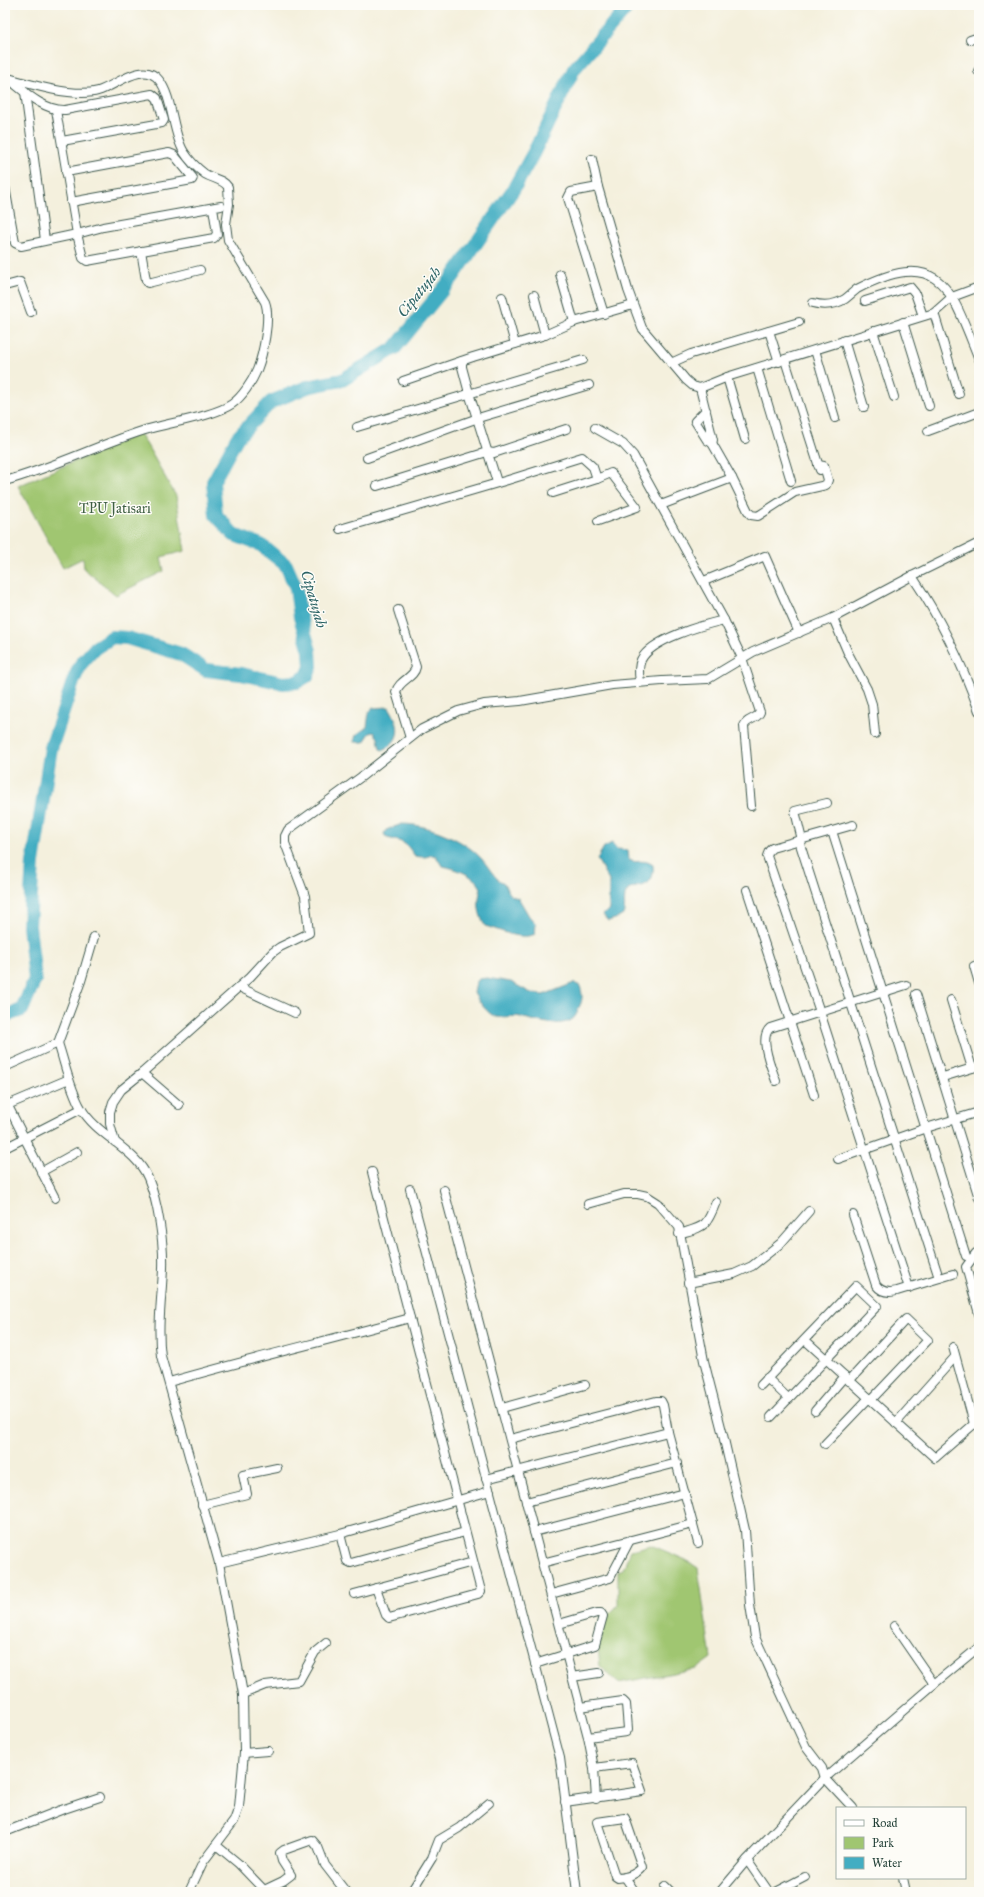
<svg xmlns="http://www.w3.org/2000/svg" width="984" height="1897" viewBox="0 0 984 1897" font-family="'IM FELL Great Primer',serif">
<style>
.green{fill:#a0c671;stroke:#608252}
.water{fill:#43adc2;stroke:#31757b}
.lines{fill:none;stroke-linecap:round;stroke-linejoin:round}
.river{stroke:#43adc2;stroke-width:14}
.street-casing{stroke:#3f584d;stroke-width:10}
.street{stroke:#fff;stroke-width:8}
.labels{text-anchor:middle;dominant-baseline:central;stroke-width:3;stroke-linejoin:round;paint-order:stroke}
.park-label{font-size:14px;fill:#3f5f43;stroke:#fdfcf7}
.water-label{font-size:15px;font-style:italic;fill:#2c6466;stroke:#fdfcf7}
</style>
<rect width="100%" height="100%" fill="#fdfcf7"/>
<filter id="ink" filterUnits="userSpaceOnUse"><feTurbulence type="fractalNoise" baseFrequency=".025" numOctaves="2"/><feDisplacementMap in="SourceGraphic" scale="8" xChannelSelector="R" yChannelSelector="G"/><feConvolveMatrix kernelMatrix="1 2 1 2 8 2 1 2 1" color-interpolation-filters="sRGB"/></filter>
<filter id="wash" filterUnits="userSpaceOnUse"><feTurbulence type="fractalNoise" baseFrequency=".012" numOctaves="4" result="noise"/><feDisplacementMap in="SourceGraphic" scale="16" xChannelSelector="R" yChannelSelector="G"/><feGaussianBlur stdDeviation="0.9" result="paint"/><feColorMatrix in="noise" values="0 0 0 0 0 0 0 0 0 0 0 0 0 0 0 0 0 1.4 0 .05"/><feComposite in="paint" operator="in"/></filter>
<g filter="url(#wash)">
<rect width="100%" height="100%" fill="#f4f0dd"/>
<g class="green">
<path d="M140,433L176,496L185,551L161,557L164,571L116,595L84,569L83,558L63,568L18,486Z"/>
<path d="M651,1545L686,1560L698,1568L711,1658L696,1669L618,1683L600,1666L598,1647L605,1619L618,1605V1571L623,1569L631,1550Z"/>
</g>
<g class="water">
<path d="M389,707C399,723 404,739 383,750L380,749L378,738L374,732L370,733L364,742H354L356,735L367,727L369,712L373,708Z"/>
<path d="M402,824C427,824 463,839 480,857C488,865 495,880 504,883L509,894L519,899L529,916L536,924L535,934C520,941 501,930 485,926C478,913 477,903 481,888C475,875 455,868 442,866L436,856L431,855C426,858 421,857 415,856C405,842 404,842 387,838L384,834L386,830Z"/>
<path d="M612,843L617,849L628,850L629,860C637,864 644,858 653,865C656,893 631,882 626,893C623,899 626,908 623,915L618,918L608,921L603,915L609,909V881L597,859L604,847Z"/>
<path d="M487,978L511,982L531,993L543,995L574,983L580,986C583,995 583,1001 578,1009C578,1011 577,1013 576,1015C568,1030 534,1021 521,1017C513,1015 504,1018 496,1017C489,1015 477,1000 474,993L476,983L479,979Z"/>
</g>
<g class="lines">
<path class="river" d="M5,1016L22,1010L35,979L29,926L33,863L51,748L74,679L81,664L95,648L112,637L127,638L181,654L206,670L241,674L283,683L297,682L307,676L311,667L310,651L300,617L296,588L286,565L261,545L234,535L216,515L213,482L237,438L271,402L307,387L342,380L395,348L453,277L513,190L534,152L574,69L629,5"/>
</g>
</g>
<g filter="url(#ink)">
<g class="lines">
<defs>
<g id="street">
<path d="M970,40L979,37"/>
<path d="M978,71H979"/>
<path d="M5,77C28,84 75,98 98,91C116,86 143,60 159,80C173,97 172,133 184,152C189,160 197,168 205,174C213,179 223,179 228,187L229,204L226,224L228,240L265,302C271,317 263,355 257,370C252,382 242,397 232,404C213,417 166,423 142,431C96,446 52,468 5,481"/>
<path d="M11,81C26,93 45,111 65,110L152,94L157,98L164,120L162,123L62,141"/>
<path d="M25,92L45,240"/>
<path d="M592,159L598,187L628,290L642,328L686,380L693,386L700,388L730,376L934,313L952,297L979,287"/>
<path d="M66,172L169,153L174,155L193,178L192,180L71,202"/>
<path d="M5,187L15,243L21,246L77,234L56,110"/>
<path d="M598,187L571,192L568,198L604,314"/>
<path d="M213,208L217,234L214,238L87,261L83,258L77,234L103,227L221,206"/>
<path d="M141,251L146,280L148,283L200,270"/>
<path d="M560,274L574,322"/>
<path d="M5,286L20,282L31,312"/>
<path d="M534,295L545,335"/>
<path d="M502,297L515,344"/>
<path d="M865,301L910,287L915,293L923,316"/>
<path d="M813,303C824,306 835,305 845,299C849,296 853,292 857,289C942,245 951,291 979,359"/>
<path d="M934,313L959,394"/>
<path d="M903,322L929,406"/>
<path d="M769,331L779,362"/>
<path d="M873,331L894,397"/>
<path d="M844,340L864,407"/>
<path d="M815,350L835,418"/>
<path d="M785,360L820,470"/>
<path d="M462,361V367L469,393L497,482"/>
<path d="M671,363L691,354L799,322"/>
<path d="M757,368L791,481"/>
<path d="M727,377L745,439"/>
<path d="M403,381L473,357L545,335L574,322L633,305"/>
<path d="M700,388L713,440L712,443L707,440L695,421L706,410"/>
<path d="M357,427L583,360"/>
<path d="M595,428L623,444L633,455L724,620L742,658L760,712C757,720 747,718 744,726L751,806"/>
<path d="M928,431L979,412"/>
<path d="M712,443L732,478"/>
<path d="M367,458L478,418L589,385"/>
<path d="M377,486L487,452L494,453L566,429"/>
<path d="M553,493L597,479"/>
<path d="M661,505L732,478L748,511L751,515L758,516L795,492L826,485L828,480L824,466L818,465"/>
<path d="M340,529L508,480L582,457L593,467L597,479L611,473L637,507L598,521"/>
<path d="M912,576C940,618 962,663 979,711"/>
<path d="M704,581L765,556L799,633"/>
<path d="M398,610L416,667C414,678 399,680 396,692L410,738"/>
<path d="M833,618L848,653L867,689L872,704L875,734"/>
<path d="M640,682C639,676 638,667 641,660C651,639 703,625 724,620"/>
<path d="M853,825L772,848L769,851L767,856L820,1012L909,1288"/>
<path d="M832,831L966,1256"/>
<path d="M802,840L795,811L827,803"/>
<path d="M799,841L939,1278"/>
<path d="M747,890L814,1095"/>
<path d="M974,966L979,983"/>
<path d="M239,987L295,1013"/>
<path d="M916,994L979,1198"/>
<path d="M951,1000L972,1068"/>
<path d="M58,1043C65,1064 70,1089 81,1108C97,1136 135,1148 148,1178C158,1202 164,1242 163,1268C162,1297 157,1326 161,1356L219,1563L243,1694L244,1753L239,1807L234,1821L203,1862L189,1892"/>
<path d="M5,1067L58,1043L81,981L94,937"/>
<path d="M142,1073L179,1105"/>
<path d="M943,1077L979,1066"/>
<path d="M776,1081C772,1069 758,1038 770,1028L906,985"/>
<path d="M5,1100L55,1198"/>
<path d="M5,1106L69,1079"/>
<path d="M115,1142L110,1124V1112L113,1102L121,1090L142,1073L250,977L273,952L280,947L309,933L305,896L285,843V836L288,830L361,777L422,729L458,711L484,704L520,701L612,685L662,681L708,679L753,652L833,618L912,576L979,543"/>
<path d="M5,1148L81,1109"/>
<path d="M838,1159L926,1128L979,1112"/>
<path d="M41,1172L77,1152"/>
<path d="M372,1172L481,1591L478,1594L389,1618L386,1615L376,1588"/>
<path d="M410,1189L560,1758L577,1892"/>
<path d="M444,1190L588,1737L594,1768L596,1799"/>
<path d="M588,1204L624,1194H638L647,1196L658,1203L679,1227L704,1361L723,1435L745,1530L750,1605L755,1637L806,1747L822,1768L825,1778L853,1808"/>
<path d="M853,1215L876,1285C881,1292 889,1293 897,1291L953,1274"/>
<path d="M679,1234C705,1226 706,1228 716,1202"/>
<path d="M979,1253H976L966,1267L979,1314"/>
<path d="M688,1283L734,1274L752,1266L781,1243L809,1211"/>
<path d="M805,1340L935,1458L974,1424"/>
<path d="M953,1347L974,1424L978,1425"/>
<path d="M767,1378L789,1399"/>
<path d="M849,1381L906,1319L928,1340L871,1400"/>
<path d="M169,1382C249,1359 330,1340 410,1318"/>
<path d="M761,1385L856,1286L877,1306L771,1417"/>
<path d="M502,1408L585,1385"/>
<path d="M815,1411L845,1376"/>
<path d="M896,1423L955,1357"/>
<path d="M510,1439L656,1401H661L663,1405L668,1432L698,1543"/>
<path d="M825,1444L869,1398"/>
<path d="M486,1479L668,1432"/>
<path d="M526,1502L677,1463"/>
<path d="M202,1505L247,1494L243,1475L277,1468"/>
<path d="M534,1532L685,1493"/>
<path d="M340,1534L347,1561L351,1563L465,1532"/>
<path d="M219,1563L340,1534L490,1491"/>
<path d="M542,1563L693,1524"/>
<path d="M354,1594L473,1562"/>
<path d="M551,1594L610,1578L630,1540"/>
<path d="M894,1626L934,1684"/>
<path d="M535,1664L595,1645L603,1616L601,1613H597L559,1624"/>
<path d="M572,1677L599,1673"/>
<path d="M243,1694L265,1685L299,1681L315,1652L326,1643"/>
<path d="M580,1707L623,1701L626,1704L628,1729L626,1732L588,1737"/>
<path d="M244,1753L268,1751"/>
<path d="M565,1802L642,1791L632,1763L594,1768"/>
<path d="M625,1818L642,1867C637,1874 626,1878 618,1878L615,1876L597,1822Z"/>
<path d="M5,1832L61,1810L100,1797"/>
<path d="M216,1845L239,1864L264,1890L283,1881L291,1875L282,1861L280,1853L284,1850L312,1840L318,1847L325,1865L346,1892"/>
<path d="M747,1860L769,1892"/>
<path d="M625,1877L635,1892"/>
<path d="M903,1878L906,1892"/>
<path d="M665,1886L671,1892"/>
<path d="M411,1892L432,1858L439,1840L459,1828L489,1803"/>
<path d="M720,1892L747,1860L825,1778L934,1684L979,1647"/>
<path d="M776,1892L805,1877"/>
</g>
</defs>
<use href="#street" class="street-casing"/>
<use href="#street" class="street"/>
</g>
</g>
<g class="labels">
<g class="park-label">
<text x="115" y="508">TPU Jatisari</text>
</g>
<g class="water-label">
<text transform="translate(419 292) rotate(-51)">Cipatujah</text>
<text transform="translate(314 599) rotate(74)">Cipatujah</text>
</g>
</g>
<rect width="984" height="1897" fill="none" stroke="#fdfcf7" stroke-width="20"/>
<rect x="836" y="1807" width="130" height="72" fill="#fdfcf7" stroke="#a4b0a9"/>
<rect x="844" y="1820" width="20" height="6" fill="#ffffff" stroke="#a4b0a9"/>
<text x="872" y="1827" font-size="12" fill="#1f3d34">Road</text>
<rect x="844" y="1837" width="20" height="12" fill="#a0c671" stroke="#a4b0a9"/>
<text x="872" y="1847" font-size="12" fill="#1f3d34">Park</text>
<rect x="844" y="1857" width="20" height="12" fill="#43adc2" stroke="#a4b0a9"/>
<text x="872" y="1867" font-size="12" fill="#1f3d34">Water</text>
</svg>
